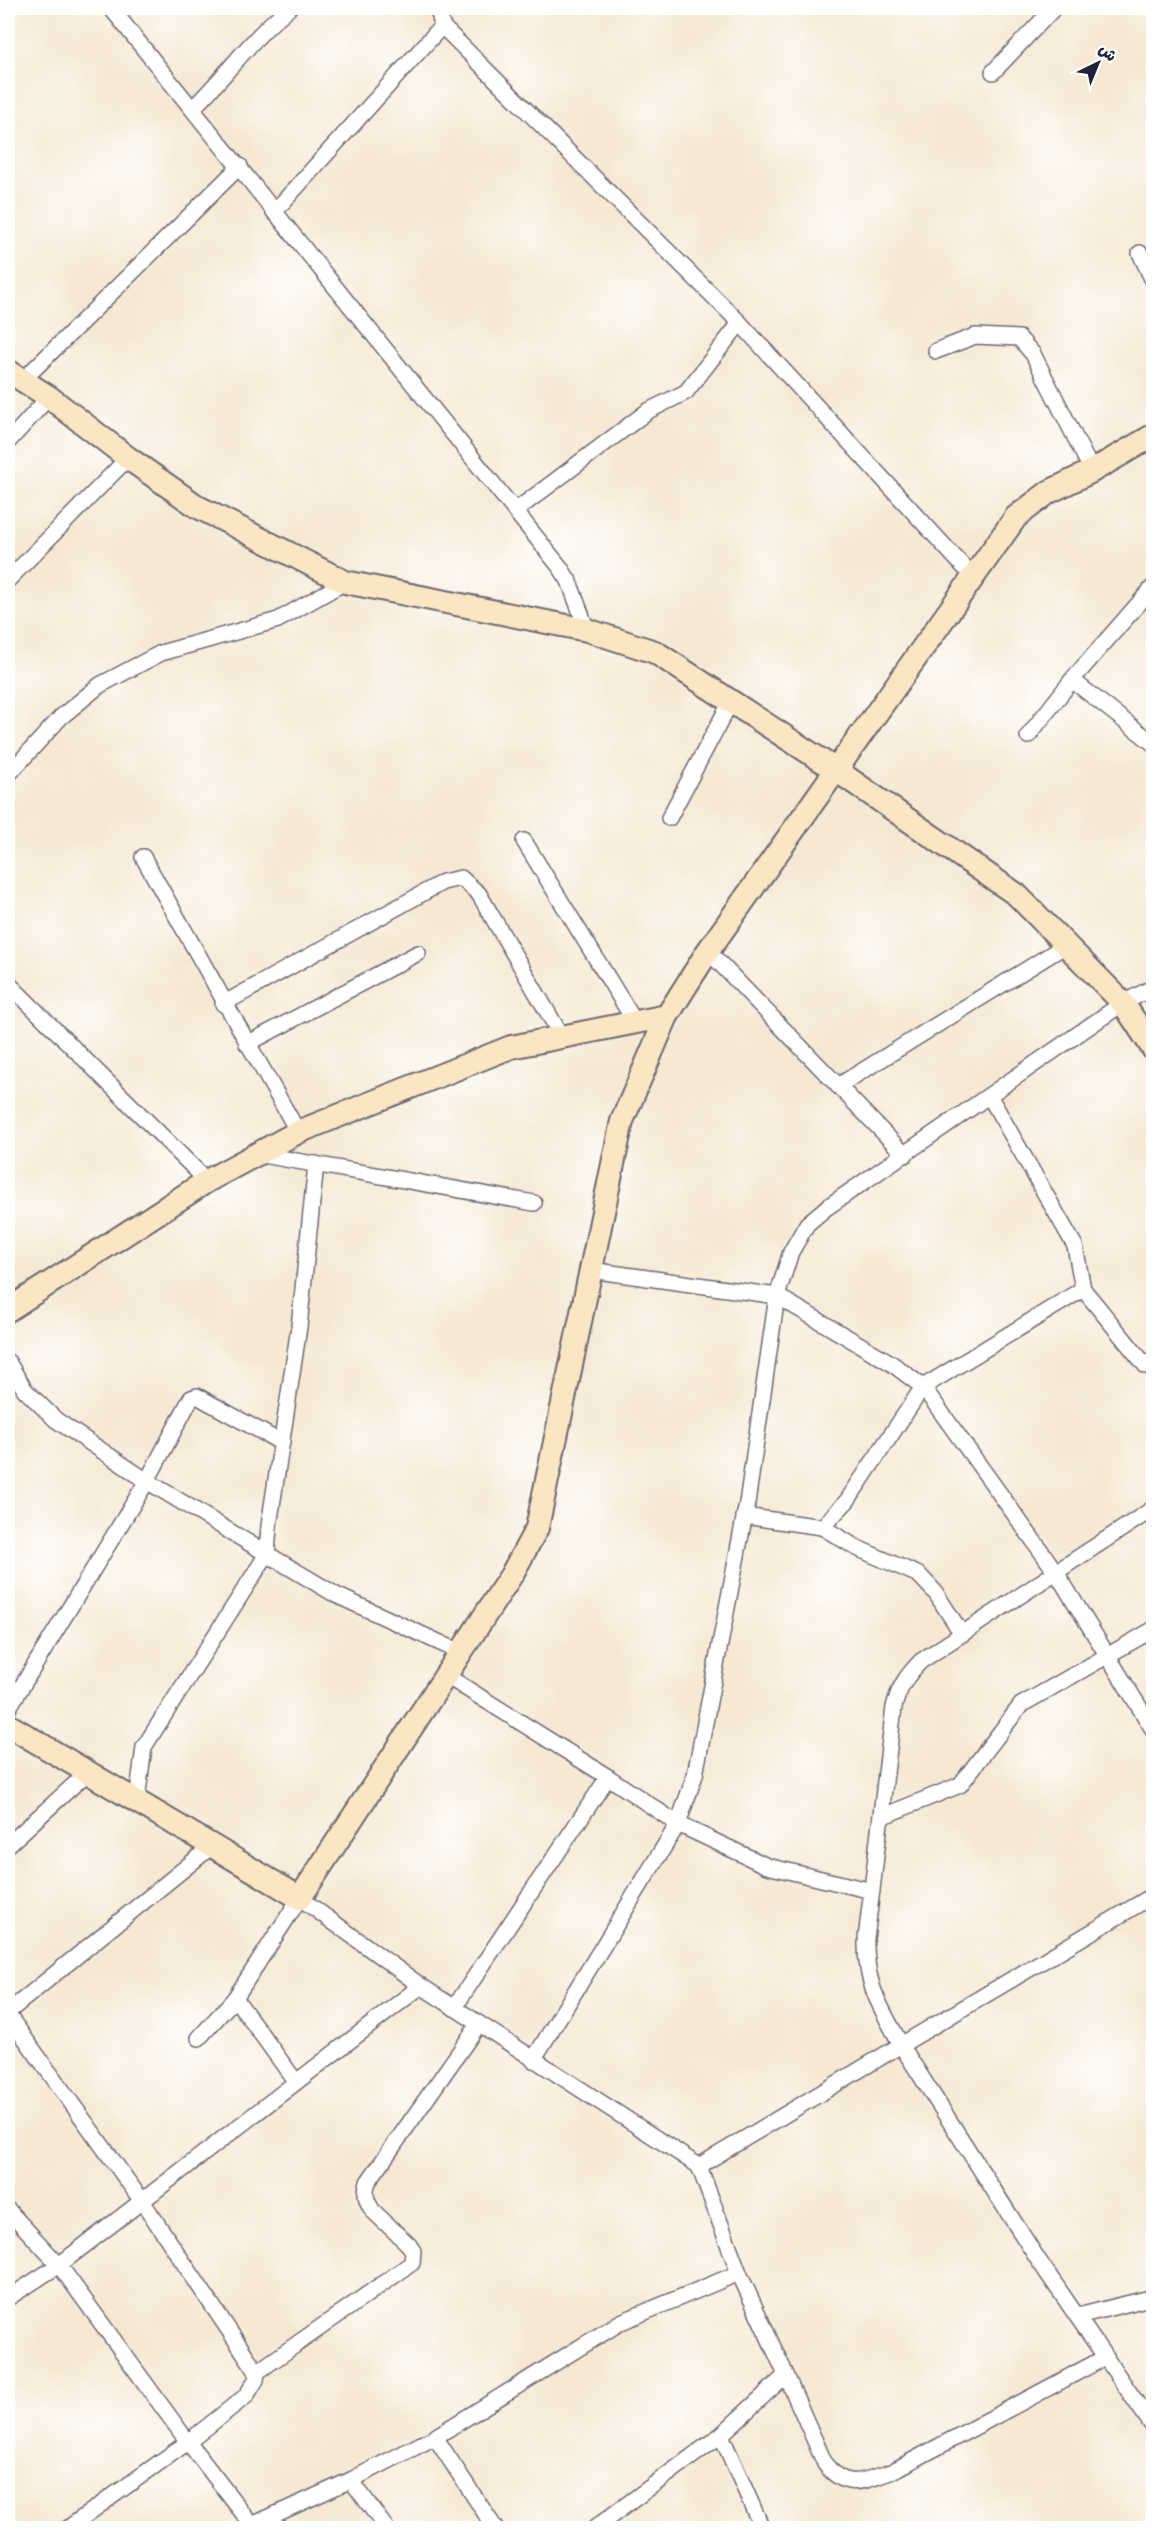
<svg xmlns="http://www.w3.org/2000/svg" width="1161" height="2536" viewBox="0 0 1161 2536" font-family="'Patrick Hand','Playpen Sans Arabic',sans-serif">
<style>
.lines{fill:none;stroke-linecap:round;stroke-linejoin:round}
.street-casing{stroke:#6c6871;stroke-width:18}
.secondary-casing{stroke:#6c6871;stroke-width:26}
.street{stroke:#fff;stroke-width:15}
.secondary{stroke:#fbe6c4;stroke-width:22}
</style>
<rect width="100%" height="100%" fill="#fff"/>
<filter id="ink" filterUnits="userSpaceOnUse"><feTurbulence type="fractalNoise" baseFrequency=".0167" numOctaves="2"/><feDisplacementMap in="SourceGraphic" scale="12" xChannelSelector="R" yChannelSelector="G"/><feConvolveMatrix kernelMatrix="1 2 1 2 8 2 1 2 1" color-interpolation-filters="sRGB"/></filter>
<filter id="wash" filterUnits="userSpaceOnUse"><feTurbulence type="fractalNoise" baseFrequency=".008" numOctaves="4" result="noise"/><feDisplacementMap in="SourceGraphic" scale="24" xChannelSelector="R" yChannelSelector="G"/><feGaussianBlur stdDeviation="1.35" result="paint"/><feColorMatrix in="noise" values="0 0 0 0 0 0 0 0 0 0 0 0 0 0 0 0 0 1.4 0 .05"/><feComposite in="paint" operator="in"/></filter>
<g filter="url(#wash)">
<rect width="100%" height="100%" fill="#f6e9d4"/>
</g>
<g filter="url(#ink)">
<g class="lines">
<defs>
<g id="street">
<path d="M111,8L560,567L569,581L587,630"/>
<path d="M438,8L442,26L740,323L973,577"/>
<path d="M993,72L1054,8"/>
<path d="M193,108C227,75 252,37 289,8"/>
<path d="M274,212L442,26"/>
<path d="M1140,253L1154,283"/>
<path d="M936,351L975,336L1019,338L1033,354L1092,471"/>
<path d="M22,381L240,166"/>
<path d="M8,442L49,397"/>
<path d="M515,511L648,411L686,392L740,323"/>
<path d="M8,580L128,458"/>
<path d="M1072,680L1154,744"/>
<path d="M1028,736L1072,680L1154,586"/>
<path d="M8,775L61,717L100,685L161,653L278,620L345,582"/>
<path d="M669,818L731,701"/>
<path d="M524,841L635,1022"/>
<path d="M143,857L298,1132"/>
<path d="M708,951L905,1155"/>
<path d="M8,983L207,1181"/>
<path d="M223,1004L443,882L461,878L479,894L562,1037"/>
<path d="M247,1044L418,953"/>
<path d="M838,1086L1066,945"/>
<path d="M990,1097L1075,1246L1083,1289L1146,1366L1154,1368"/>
<path d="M257,1154L534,1203"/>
<path d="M590,1270L777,1296L891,1363L923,1387L1056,1572L921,1661C907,1675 899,1687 894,1707L866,1939C865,1986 880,2005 901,2045L699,2166L739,2273L786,2375L721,2435L762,2528"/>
<path d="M8,1362L25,1390L56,1420L147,1481L267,1554L269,1526L299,1327L316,1164"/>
<path d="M1154,1508L1056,1572L1154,1731"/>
<path d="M744,1516L822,1527L847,1501L923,1387L1083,1289"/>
<path d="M822,1527L857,1548L919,1575L935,1592L962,1634"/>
<path d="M445,1675L608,1777L454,2008"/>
<path d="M8,1709L147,1481L191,1398L197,1396L282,1443"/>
<path d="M608,1777L678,1824L767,1866L872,1891"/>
<path d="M137,1800L144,1747L267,1554L336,1595L460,1652"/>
<path d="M881,1817L960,1785L1021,1705L1154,1629"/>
<path d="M8,1845L87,1773"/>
<path d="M1154,1895L901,2045L1039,2261L1154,2428"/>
<path d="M421,1986L142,2201L257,2372L412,2263L413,2251L409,2245L373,2211C366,2201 364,2193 368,2182L479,2024"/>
<path d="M8,2012L212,1846"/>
<path d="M8,2015L142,2201L59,2265L188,2442L252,2525L351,2480L435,2437L621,2322L739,2273"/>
<path d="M199,2038L235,1998"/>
<path d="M533,2060L678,1824L695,1775L747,1503L777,1296L791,1252L807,1224L826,1208L1123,1003L1154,987"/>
<path d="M296,2082L235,1998L300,1898L421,1986L699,2166"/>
<path d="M8,2210L59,2265L8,2298"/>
<path d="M1078,2316L1154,2297"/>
<path d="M786,2375L825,2464C846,2491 863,2481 891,2472L1106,2357"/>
<path d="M435,2437L495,2528"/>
<path d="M351,2480L386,2528"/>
<path d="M68,2528L188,2442L246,2396L256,2380L257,2372"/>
<path d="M595,2528L721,2435"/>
</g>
<g id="secondary">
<path d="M8,371L49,397L128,458L198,507L345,582L587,630L655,652L836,770L1016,517L1049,492L1092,471L1154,435"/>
<path d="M8,1310L207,1181L298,1132L511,1047L667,1016"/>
<path d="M8,1725L300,1898L512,1574L537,1528L622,1121L667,1016L708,951L836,770L1017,895L1123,1003L1154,1050"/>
</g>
</defs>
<use href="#street" class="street-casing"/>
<use href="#secondary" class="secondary-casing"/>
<use href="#street" class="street"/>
<use href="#secondary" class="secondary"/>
</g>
</g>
<rect width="1161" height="2536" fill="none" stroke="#fff" stroke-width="30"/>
<g transform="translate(1098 63) rotate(43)" stroke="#ffffff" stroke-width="4.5" paint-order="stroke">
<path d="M0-4.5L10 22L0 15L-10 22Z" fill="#22223b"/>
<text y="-9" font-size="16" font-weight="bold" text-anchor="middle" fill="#22223b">ش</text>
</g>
</svg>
